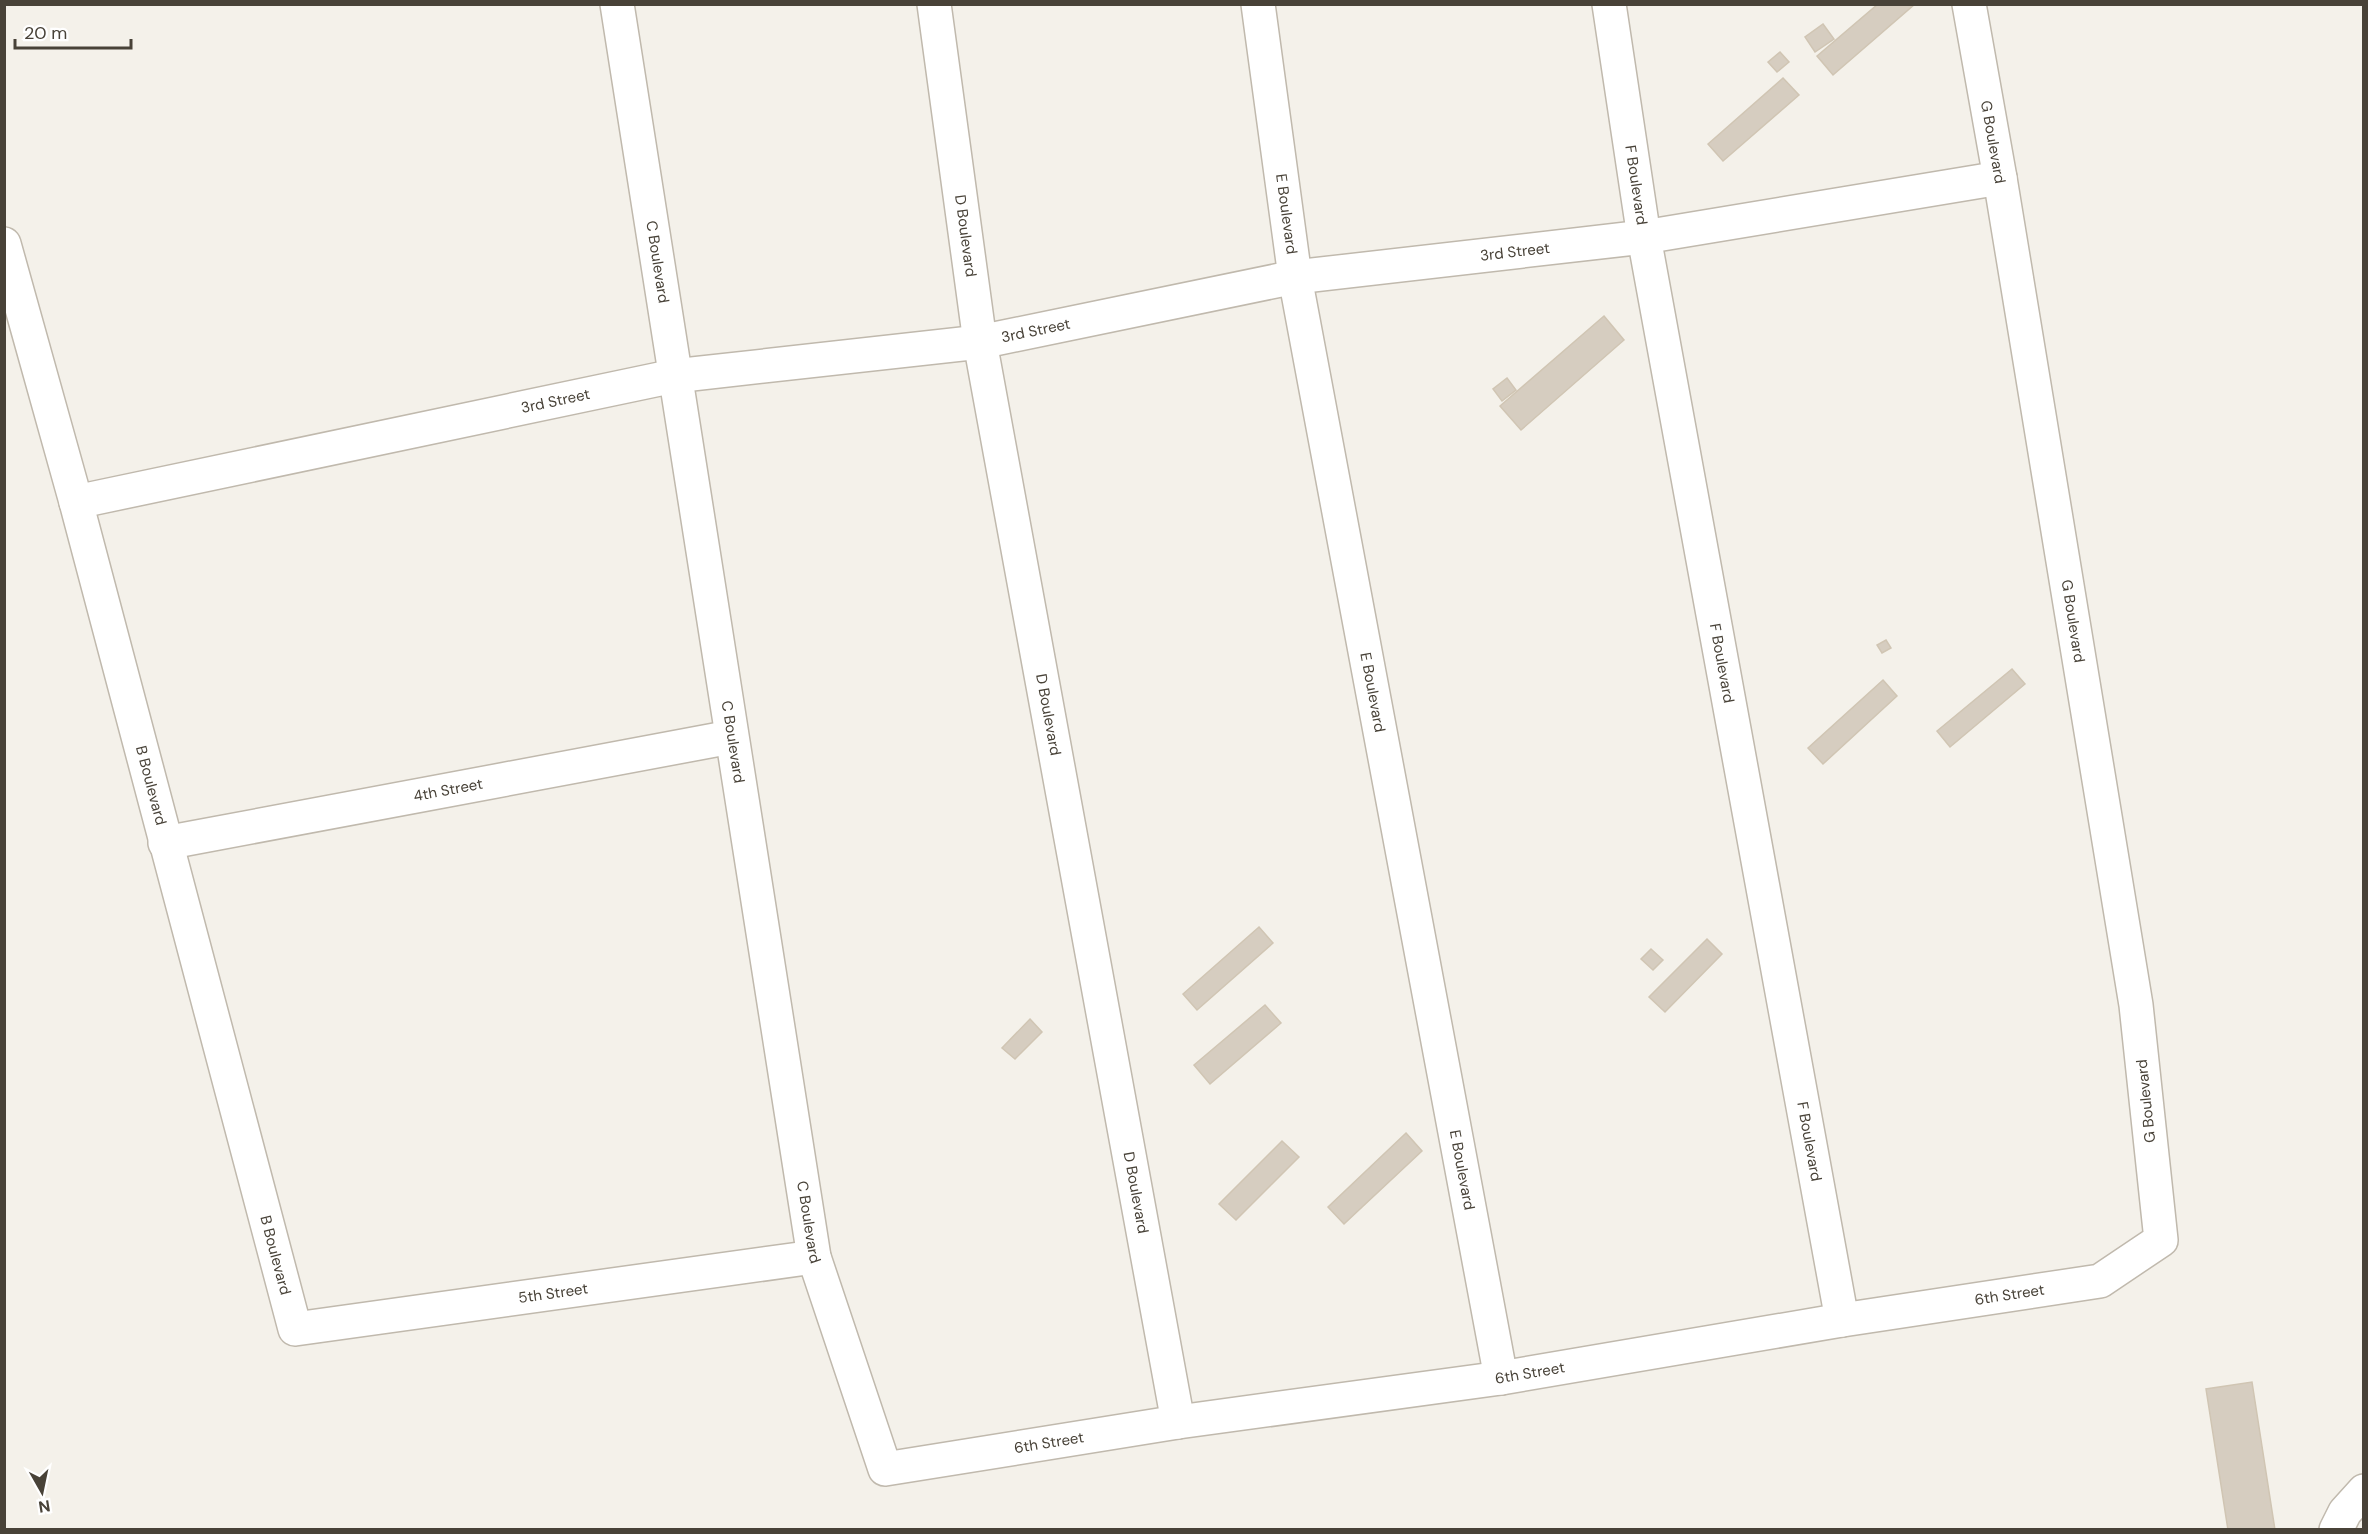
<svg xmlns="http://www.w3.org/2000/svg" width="2368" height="1534" viewBox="0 0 2368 1534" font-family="'DM Sans',sans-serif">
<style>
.building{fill:#d6cdc0;stroke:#d0c5b3;stroke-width:1.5}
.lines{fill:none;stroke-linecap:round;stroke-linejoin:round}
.minor-casing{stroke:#c0b9ad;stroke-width:36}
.minor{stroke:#fff;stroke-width:33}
.labels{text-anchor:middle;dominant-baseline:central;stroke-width:6;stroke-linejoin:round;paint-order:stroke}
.street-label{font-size:15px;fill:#484238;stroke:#fff}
</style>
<rect width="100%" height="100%" fill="#f4f1ea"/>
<g class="building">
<path d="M1878,4H1915L1833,75L1817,56Z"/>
<path d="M1823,24L1834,39L1815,52L1805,37Z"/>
<path d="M1780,52L1789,62L1777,72L1768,62Z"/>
<path d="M1783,78L1799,95L1723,161L1708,144Z"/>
<path d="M1604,316L1624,340L1521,430L1500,406Z"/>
<path d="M1507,378L1516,390L1502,401L1493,389Z"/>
<path d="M1886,640L1891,648L1882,653L1877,645Z"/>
<path d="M2012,669L2025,684L1950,747L1937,731Z"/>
<path d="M1883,680L1897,696L1823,764L1808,748Z"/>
<path d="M1259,927L1273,943L1197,1010L1183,994Z"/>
<path d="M1707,939L1722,954L1665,1012L1649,997Z"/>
<path d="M1651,949L1663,960L1653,970L1641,959Z"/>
<path d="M1265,1005L1281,1023L1210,1084L1194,1065Z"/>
<path d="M1030,1019L1042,1032L1015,1059L1002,1048Z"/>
<path d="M1406,1133L1422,1151L1344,1224L1328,1207Z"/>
<path d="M1282,1141L1299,1157L1236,1220L1219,1204Z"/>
<path d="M2252,1382L2275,1530H2228L2206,1389Z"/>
</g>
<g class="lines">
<defs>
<g id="minor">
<path id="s1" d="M617,4L814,1257L885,1469L1178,1422L1501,1378L1842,1320L2100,1281L2161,1240L2136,1005L2000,178L1969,4"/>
<path id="s2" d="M934,4L980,342L1178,1422"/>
<path id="s3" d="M1258,4L1295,277L1501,1378"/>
<path id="s4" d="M1609,4L1644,237L1842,1320"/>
<path id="s5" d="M4,244L76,502L295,1329L814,1257"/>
<path id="s6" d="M76,502L674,376L980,342L1295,277L1644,237L2000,178"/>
<path id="s7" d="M165,843L731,737"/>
<path d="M2336,1530L2345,1512L2364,1491"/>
</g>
</defs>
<use href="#minor" class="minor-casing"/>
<use href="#minor" class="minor"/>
</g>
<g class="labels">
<g class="street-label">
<text transform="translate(1993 142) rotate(80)">G Boulevard</text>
<text stroke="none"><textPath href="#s4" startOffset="183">F Boulevard</textPath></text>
<text stroke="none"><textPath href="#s3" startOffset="212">E Boulevard</textPath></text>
<text stroke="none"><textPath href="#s2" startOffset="234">D Boulevard</textPath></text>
<text stroke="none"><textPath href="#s6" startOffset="1462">3rd Street</textPath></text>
<text stroke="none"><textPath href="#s1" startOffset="261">C Boulevard</textPath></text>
<text stroke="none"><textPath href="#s6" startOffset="976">3rd Street</textPath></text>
<text stroke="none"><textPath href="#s6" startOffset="490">3rd Street</textPath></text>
<text transform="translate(2073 621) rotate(81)">G Boulevard</text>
<text stroke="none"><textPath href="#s4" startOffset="669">F Boulevard</textPath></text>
<text stroke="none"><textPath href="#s3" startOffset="698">E Boulevard</textPath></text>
<text stroke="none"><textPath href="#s2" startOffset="720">D Boulevard</textPath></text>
<text stroke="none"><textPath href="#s1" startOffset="747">C Boulevard</textPath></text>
<text stroke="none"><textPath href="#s5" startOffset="561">B Boulevard</textPath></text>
<text stroke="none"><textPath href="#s7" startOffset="288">4th Street</textPath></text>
<text transform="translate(2146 1101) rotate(-96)">G Boulevard</text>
<text stroke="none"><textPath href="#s4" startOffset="1155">F Boulevard</textPath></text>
<text stroke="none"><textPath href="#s3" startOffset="1184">E Boulevard</textPath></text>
<text stroke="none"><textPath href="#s2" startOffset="1206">D Boulevard</textPath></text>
<text stroke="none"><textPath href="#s1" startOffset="1233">C Boulevard</textPath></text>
<text stroke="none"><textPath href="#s5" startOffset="1047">B Boulevard</textPath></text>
<text stroke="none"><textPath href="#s5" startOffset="1384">5th Street</textPath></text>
<text stroke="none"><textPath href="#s1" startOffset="2630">6th Street</textPath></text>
<text stroke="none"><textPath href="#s1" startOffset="2144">6th Street</textPath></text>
<text stroke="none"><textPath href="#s1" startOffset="1658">6th Street</textPath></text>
</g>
</g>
<rect width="2368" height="1534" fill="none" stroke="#484238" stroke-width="12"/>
<g transform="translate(42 1492) rotate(171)" stroke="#ffffff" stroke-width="4.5" paint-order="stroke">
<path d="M0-4.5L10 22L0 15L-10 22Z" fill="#484238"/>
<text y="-9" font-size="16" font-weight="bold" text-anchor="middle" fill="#484238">N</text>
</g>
<path d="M15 39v9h116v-9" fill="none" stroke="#484238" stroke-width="3"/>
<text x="24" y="39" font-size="18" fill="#484238" stroke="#ffffff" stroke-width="4.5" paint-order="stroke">20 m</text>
</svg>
